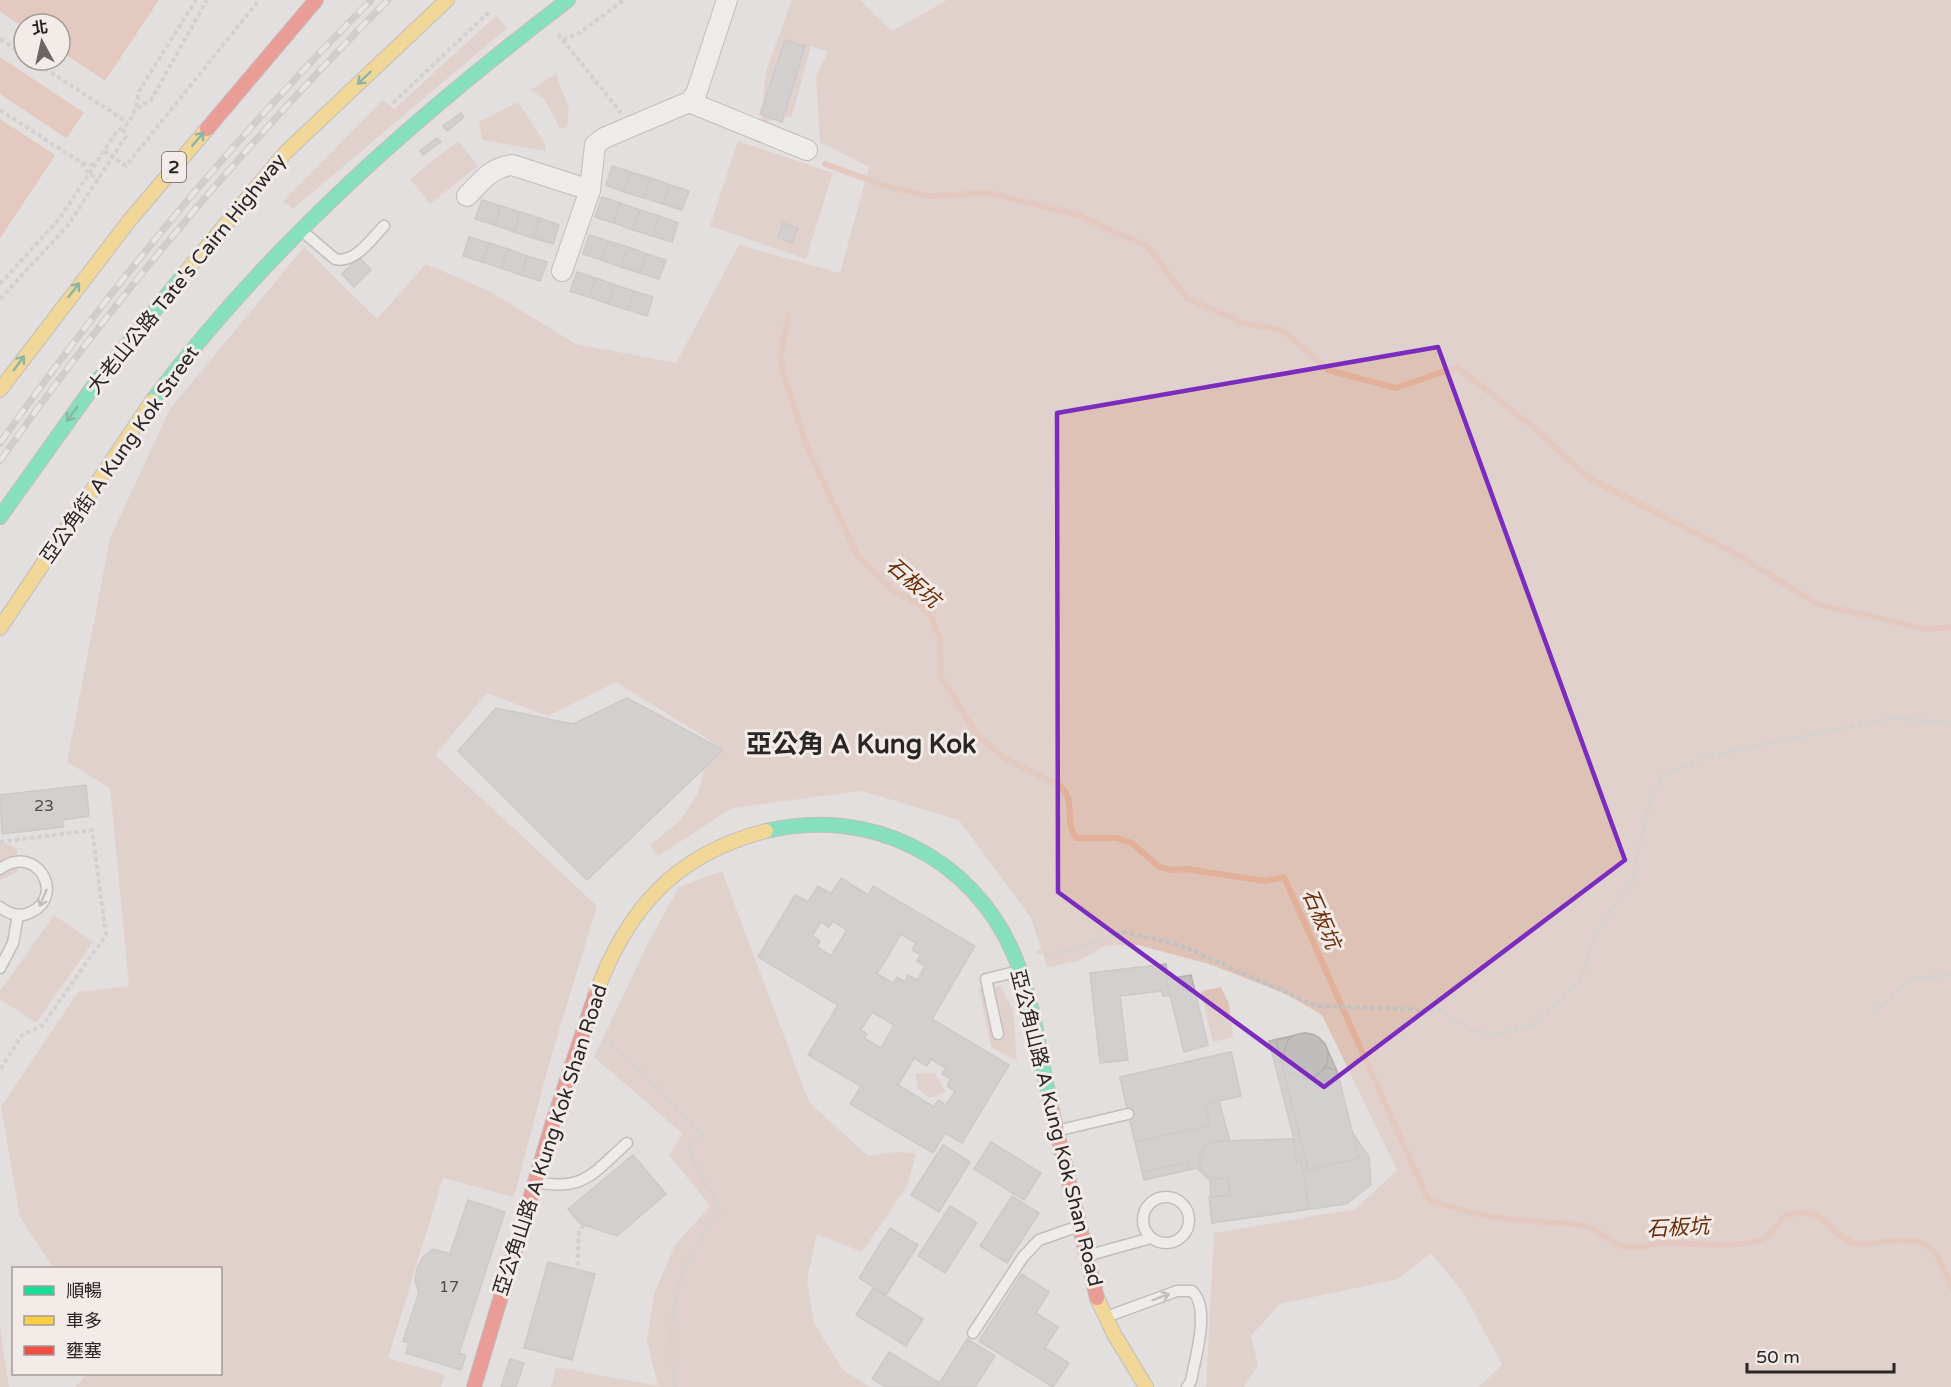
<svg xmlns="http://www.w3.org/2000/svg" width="1951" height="1387" viewBox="0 0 1951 1387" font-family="'Varela Round','Noto Sans TC',sans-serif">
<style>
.green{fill:#dec2b6}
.water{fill:#e2af99;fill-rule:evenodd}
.pier{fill:#e3dfde}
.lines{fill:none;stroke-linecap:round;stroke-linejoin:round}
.stream{stroke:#e2af99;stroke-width:6}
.building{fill:#c0bdbc;stroke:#b4b0af;stroke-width:1.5;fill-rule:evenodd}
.lane-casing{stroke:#9b9897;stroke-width:13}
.street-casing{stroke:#9b9897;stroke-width:22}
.fast-casing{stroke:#9b9897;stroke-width:16}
.slow-casing{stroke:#9b9897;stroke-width:16}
.jam-casing{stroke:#9b9897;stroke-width:16}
.path{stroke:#c2c1c1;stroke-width:4;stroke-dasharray:4.5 3;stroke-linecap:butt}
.lane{stroke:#fbfafa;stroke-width:10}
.street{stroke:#fbfafa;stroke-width:20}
.fast{stroke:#16e098;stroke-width:14}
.slow{stroke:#ffcf43;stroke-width:14}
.jam{stroke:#f24e42;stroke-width:14}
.rail-casing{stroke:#b8b8b8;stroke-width:7}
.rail{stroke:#f3ebe8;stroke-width:4.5;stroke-dasharray:14;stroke-linecap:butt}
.oneway{stroke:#20835e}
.oneway2{stroke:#9c9b9a}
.marked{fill:none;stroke:#7b2cbf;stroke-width:4.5;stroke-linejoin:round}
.labels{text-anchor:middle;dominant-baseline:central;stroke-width:6;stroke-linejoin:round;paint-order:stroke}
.number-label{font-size:16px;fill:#4f4c4b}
.shield{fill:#f3ebe8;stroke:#666160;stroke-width:1.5}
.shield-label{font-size:18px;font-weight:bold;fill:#292625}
.street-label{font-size:20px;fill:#292625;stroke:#f3ebe8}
.water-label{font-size:21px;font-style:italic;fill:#6a2b06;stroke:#f3ebe8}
.district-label{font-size:26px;font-weight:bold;fill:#292625;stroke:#f3ebe8}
</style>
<rect width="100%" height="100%" fill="#e3dfde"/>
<g class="green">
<path d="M792,0H860L892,31L947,0H1951V1387H1479L1502,1365L1463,1292L1431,1253L1398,1279L1280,1304L1251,1336L1258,1365L1244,1387H1206L1214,1233L1355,1209L1397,1170L1322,1015L1286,994L1209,964L1138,945L1105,946L1078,961L1047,967L1031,918L959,820L862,791L732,808L658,856L650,845L680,821L698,793L711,741L616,682L548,716L487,693L435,755L597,906L549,1064L514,1197L443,1178L388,1358L445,1375L441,1387H75L87,1374H220V1268H53L20,1217L1,1107L78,992L129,986L110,788L67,762L110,538L170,409L304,247L377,319L426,264L491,292L576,344L676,363L739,245L840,273L869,167L820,142L816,76L828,52L811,46L792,116L761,123L766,71Z"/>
<path d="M496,16L507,28L293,209L283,201L383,100L394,109Z"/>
<path d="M556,74L569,109L567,127L560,129L545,100L530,90Z"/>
<path d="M518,102L545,143L546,151L482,140L479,122Z"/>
<path d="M458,141L478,166L430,204L410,179Z"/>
<path d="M738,141L833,173L806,259L710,226Z"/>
<path d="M0,840L17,849V872L0,880Z"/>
<path d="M722,871L809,1102L868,1156L895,1152L916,1153L908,1184L862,1252L817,1234L807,1280L814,1323L843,1370L870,1387H551L556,1367L658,1386L647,1341L654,1294L675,1245L710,1206L669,1155L683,1134L594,1057L649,941L679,887Z"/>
<path d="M54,915L93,942L36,1023L0,999V991Z"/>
<path d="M1000,986L1013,1009L1017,1061L991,1047L979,989Z"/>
<path d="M1221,987L1229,1004L1233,1037L1213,1042L1201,991Z"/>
<path d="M915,1073L935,1074L946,1092L930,1098L918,1089Z"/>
<path d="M0,1328L9,1387H0Z"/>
</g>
<path class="water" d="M0,0H159L0,238ZM24,24H60V60H24Z"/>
<g class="pier">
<path d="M0,12L24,27V60H60V51L107,82L86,114L0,57Z"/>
<path d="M0,94L69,140L58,157L0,119Z"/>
</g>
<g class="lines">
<g class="stream">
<path d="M825,164L889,187L927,196L990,193L1075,214L1147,246L1187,298L1243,323L1282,330L1328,370L1396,388L1457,367L1533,427L1589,478L1738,555L1817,604L1925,629L1951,627"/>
<path d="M788,315L781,356L783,372L805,442L857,555L893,591L918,603L932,618L940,639L941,677L977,735L1006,759L1059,785C1078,802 1063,820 1076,838H1116L1132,843L1159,867L1173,870L1187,869L1265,881L1284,877L1428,1199C1476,1219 1524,1221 1576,1224C1594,1224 1608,1243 1625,1247C1638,1250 1653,1243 1666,1243C1697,1243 1732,1250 1762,1239C1771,1235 1777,1224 1784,1217C1823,1202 1825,1231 1853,1243C1862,1246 1871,1244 1880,1242C1928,1235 1935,1245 1951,1287"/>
</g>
</g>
<g class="building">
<path d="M785,40L805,46L782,122L760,114Z"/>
<path d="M461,113L464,117L447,131L443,126Z"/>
<path d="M437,138L441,142L423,155L420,151Z"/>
<path d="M612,166L631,172L624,192L606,185Z"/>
<path d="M631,172L651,178L644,198L624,192Z"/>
<path d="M651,178L670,185L663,204L644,198Z"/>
<path d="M670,185L689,191L682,210L663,204Z"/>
<path d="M602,197L620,203L614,223L595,217Z"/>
<path d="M482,200L501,206L495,225L475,219Z"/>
<path d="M620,203L640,210L633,230L614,223Z"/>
<path d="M501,206L520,212L514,232L495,225Z"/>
<path d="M640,210L659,216L653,236L633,230Z"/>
<path d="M520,212L540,218L533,238L514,232Z"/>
<path d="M659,216L678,223L672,242L653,236Z"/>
<path d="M540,218L559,225L553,244L533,238Z"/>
<path d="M783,223L798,228L792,243L778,237Z"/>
<path d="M589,235L608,241L602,260L583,254Z"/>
<path d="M469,237L489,243L482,262L463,256Z"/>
<path d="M608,241L628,247L621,267L602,260Z"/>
<path d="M489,243L508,249L501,268L482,262Z"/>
<path d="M628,247L647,254L640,273L621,267Z"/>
<path d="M508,249L527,256L521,275L501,268Z"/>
<path d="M647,254L666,260L659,279L640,273Z"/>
<path d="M527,256L547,262L540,281L521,275Z"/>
<path d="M359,257L371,270L354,287L342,274Z"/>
<path d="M577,272L596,278L589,297L570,291Z"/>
<path d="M596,278L615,285L609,304L589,297Z"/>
<path d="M615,285L634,291L628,310L609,304Z"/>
<path d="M634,291L653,297L647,316L628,310Z"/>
<path d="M627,698L723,750L587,880L458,751L496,708L573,724Z"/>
<path d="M86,785L89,816L63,820V827L2,834L0,795Z"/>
<path d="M841,878L868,895L873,886L975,946L932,1019L1009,1065L962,1143L945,1133L933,1153L850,1104L861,1086L808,1055L838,1005L758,957L795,895L808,902L818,886L831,894ZM833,921L847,930L831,956L817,947L820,941L812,936L821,922L829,927ZM901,934L916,943L912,950L921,955L917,961L925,966L917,980L908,975L905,982L897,977L893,983L877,974ZM872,1012L894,1025L881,1048L864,1038L867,1034L861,1030ZM914,1058L927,1066L931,1059L946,1068L942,1074L951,1079L947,1086L955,1091L946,1105L938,1100L934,1107L898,1085Z"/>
<path d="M1166,964L1170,996H1163L1161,991L1120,996L1128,1060L1100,1063L1090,973Z"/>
<path d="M1191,975L1208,1045L1184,1052L1166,979Z"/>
<path d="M1305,1033L1319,1038L1325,1044L1337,1071L1352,1132L1369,1157L1371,1185L1346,1204L1212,1223L1210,1181L1197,1168L1144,1180L1120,1077L1231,1052L1241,1096L1219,1101L1230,1141L1294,1139L1269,1041Z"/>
<circle cx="1305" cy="1056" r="23"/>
<path d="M1289,1037L1282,1059L1290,1073L1307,1079L1316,1076L1326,1067L1337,1071L1359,1158L1308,1170L1276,1040Z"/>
<path d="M1231,1052L1241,1096L1205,1104L1210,1125L1135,1142L1120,1077Z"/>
<path d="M1294,1139L1296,1162L1301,1160L1309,1209L1212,1223L1209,1197L1230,1195L1228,1179L1211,1178L1201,1170L1199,1158L1206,1146L1219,1141Z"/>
<path d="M991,1142L1041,1173L1024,1200L974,1169Z"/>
<path d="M943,1145L970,1162L939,1212L911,1195Z"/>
<path d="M633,1155L666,1194L617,1236L581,1224L568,1209Z"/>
<path d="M1187,1162L1189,1169L1144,1180L1143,1172Z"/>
<path d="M1012,1196L1039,1213L1007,1263L980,1246Z"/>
<path d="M468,1200L505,1212L459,1353L466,1355L461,1370L406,1353L409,1343L403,1341L419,1293L415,1281L417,1268L423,1257L433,1249L450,1254Z"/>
<path d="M950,1206L977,1223L945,1273L918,1256Z"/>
<path d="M890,1228L918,1245L886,1295L859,1278Z"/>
<path d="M548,1262L595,1274L572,1360L524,1348Z"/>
<path d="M1022,1274L1049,1292L1036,1313L1058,1327L1045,1348L1069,1363L1053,1387L979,1341Z"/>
<path d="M873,1288L923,1319L906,1346L856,1315Z"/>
<path d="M967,1339L995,1356L975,1387H937Z"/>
<path d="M889,1352L940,1383L937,1387H886L872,1379Z"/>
<path d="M510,1359L524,1363L516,1387H501Z"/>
</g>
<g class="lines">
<defs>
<g id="lane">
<path d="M301,230L335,259C355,264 371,239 384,226"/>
<path d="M0,869C37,842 66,896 31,912C20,918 9,914 0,907"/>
<path d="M0,968L13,943L18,915"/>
<path d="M998,1034L986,979L1020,971"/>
<path d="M1056,1131L1128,1114"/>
<path d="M535,1182C584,1192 593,1173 627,1143"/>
<circle cx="1166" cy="1220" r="23"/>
<path d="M1086,1256L1151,1238"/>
<path d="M1106,1317L1177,1291H1192C1211,1308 1195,1358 1191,1381L1187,1387"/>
<path d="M973,1333L1023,1257L1039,1240L1079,1226"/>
</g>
<g id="street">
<path d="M689,102L807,150"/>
<path d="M467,196C481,182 491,167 512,165L590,190"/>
<path d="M562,271L590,190L595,145L604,138L689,102L696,94L727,0"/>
</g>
<g id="fast">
<path d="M152,401C269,245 414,118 568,0"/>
<path d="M0,517L95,384L185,273"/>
<path d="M766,831C869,806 973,857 1014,955C1035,1004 1040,1059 1052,1111"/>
</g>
<g id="slow">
<path d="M185,273L285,153L447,0"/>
<path d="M0,390L129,221L207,129"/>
<path d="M0,628L152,401"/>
<path d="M595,996C626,910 675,854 766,831"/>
<path d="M1097,1298L1114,1334L1146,1387"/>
</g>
<g id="jam">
<path d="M207,129L316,0"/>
<path d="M1052,1111L1097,1298"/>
<path d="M474,1387L552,1125L595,996"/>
</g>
</defs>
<use href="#lane" class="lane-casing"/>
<use href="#street" class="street-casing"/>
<use href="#fast" class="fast-casing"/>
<use href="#slow" class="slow-casing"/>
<use href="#jam" class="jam-casing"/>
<g class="path">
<path d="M558,34L621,113"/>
<path d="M0,39L24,55"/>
<path d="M563,40L579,33L624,0"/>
<path d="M32,60L127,122"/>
<path d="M393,103L491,10"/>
<path d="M137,108L151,100L207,0"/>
<path d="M0,110L82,163"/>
<path d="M104,151L126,166L259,0"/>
<path d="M82,163L85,170L98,180"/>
<path d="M82,163L95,165"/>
<path d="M0,284L60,218L117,131C132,126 137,105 139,91L196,0"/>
<path d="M0,299L69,224L126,136L123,129"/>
<path d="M0,842L92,830L106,935L42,1026L22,1035L0,1070"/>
<path d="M1037,951L1050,956L1124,932L1180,945L1317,1006L1439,1010L1471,1029L1495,1035L1529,1026L1548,1012L1582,977L1595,934L1631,884L1650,799L1663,776L1705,757L1892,718L1951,723"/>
<path d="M1873,1012L1913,978L1951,975"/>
<path d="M605,1039L646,1076L702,1135L687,1149L720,1210C675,1271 665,1311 675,1387"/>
<path d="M577,1273L579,1232L589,1217"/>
</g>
<use href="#lane" class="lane"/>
<use href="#street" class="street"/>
<use href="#fast" class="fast"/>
<use href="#slow" class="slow"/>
<use href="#jam" class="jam"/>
<defs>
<g id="rail">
<path d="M0,443C112,285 235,137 371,0"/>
<path d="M0,461C115,297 246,143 388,0"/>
</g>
</defs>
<use href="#rail" class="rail-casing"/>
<use href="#rail" class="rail"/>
</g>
<defs><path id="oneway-shaft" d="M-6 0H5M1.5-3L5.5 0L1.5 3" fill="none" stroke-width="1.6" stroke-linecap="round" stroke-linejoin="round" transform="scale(1.5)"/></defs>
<g class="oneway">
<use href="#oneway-shaft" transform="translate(364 78) rotate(137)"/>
<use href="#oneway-shaft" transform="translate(198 139) rotate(-50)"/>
<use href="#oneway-shaft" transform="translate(74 290) rotate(-52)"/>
<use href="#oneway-shaft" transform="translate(19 363) rotate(-54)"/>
<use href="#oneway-shaft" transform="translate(72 414) rotate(127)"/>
</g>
<g class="oneway2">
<use href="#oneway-shaft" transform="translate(43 898) rotate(113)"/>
<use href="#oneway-shaft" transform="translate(1161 1297) rotate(-20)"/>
</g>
<path d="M0 0H1951V1387H0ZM1438,347L1625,860L1324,1087L1058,892L1057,413Z" fill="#e3dfde" fill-opacity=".55" fill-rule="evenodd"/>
<path class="marked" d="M1438,347L1625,860L1324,1087L1058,892L1057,413Z"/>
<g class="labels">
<g class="number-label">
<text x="44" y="806">23</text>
<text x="449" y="1287">17</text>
</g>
<rect class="shield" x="162" y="152" width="24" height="30" rx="4.5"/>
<g class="shield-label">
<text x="174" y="167">2</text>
</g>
<g class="street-label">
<text transform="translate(187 274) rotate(-51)">大老山公路 Tate's Cairn Highway</text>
<text transform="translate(120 455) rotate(-55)">亞公角街 A Kung Kok Street</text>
<text transform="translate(1056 1128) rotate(76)">亞公角山路 A Kung Kok Shan Road</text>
<text transform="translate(551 1140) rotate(-72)">亞公角山路 A Kung Kok Shan Road</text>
</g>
<g class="water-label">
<text transform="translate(913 583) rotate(41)">石板坑</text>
<text transform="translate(1321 919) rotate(66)">石板坑</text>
<text transform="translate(1678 1228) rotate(-3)">石板坑</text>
</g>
<g class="district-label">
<text x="861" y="744">亞公角 A Kung Kok</text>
</g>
</g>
<rect x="12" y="1267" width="210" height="108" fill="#f3ebe8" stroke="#a29c9a" stroke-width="1.5"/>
<rect x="24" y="1286" width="30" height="9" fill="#16e098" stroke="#a29c9a" stroke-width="1.5"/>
<text x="66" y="1297" font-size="18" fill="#292625">順暢</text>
<rect x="24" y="1316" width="30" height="9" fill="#ffcf43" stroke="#a29c9a" stroke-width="1.5"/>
<text x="66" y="1327" font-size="18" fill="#292625">車多</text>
<rect x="24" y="1346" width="30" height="9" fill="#f24e42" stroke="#a29c9a" stroke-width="1.5"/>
<text x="66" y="1357" font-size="18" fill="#292625">壅塞</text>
<g transform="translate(42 42) rotate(352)"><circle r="28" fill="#f3ebe8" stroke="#a29c9a" stroke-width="1.5"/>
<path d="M0-4.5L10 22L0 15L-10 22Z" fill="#6a6766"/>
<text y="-9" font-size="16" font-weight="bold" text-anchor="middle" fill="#292625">北</text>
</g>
<path d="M1747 1363v9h147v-9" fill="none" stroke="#292625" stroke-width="3"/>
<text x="1756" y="1363" font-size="18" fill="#292625" stroke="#f3ebe8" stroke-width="4.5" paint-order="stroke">50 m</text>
</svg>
